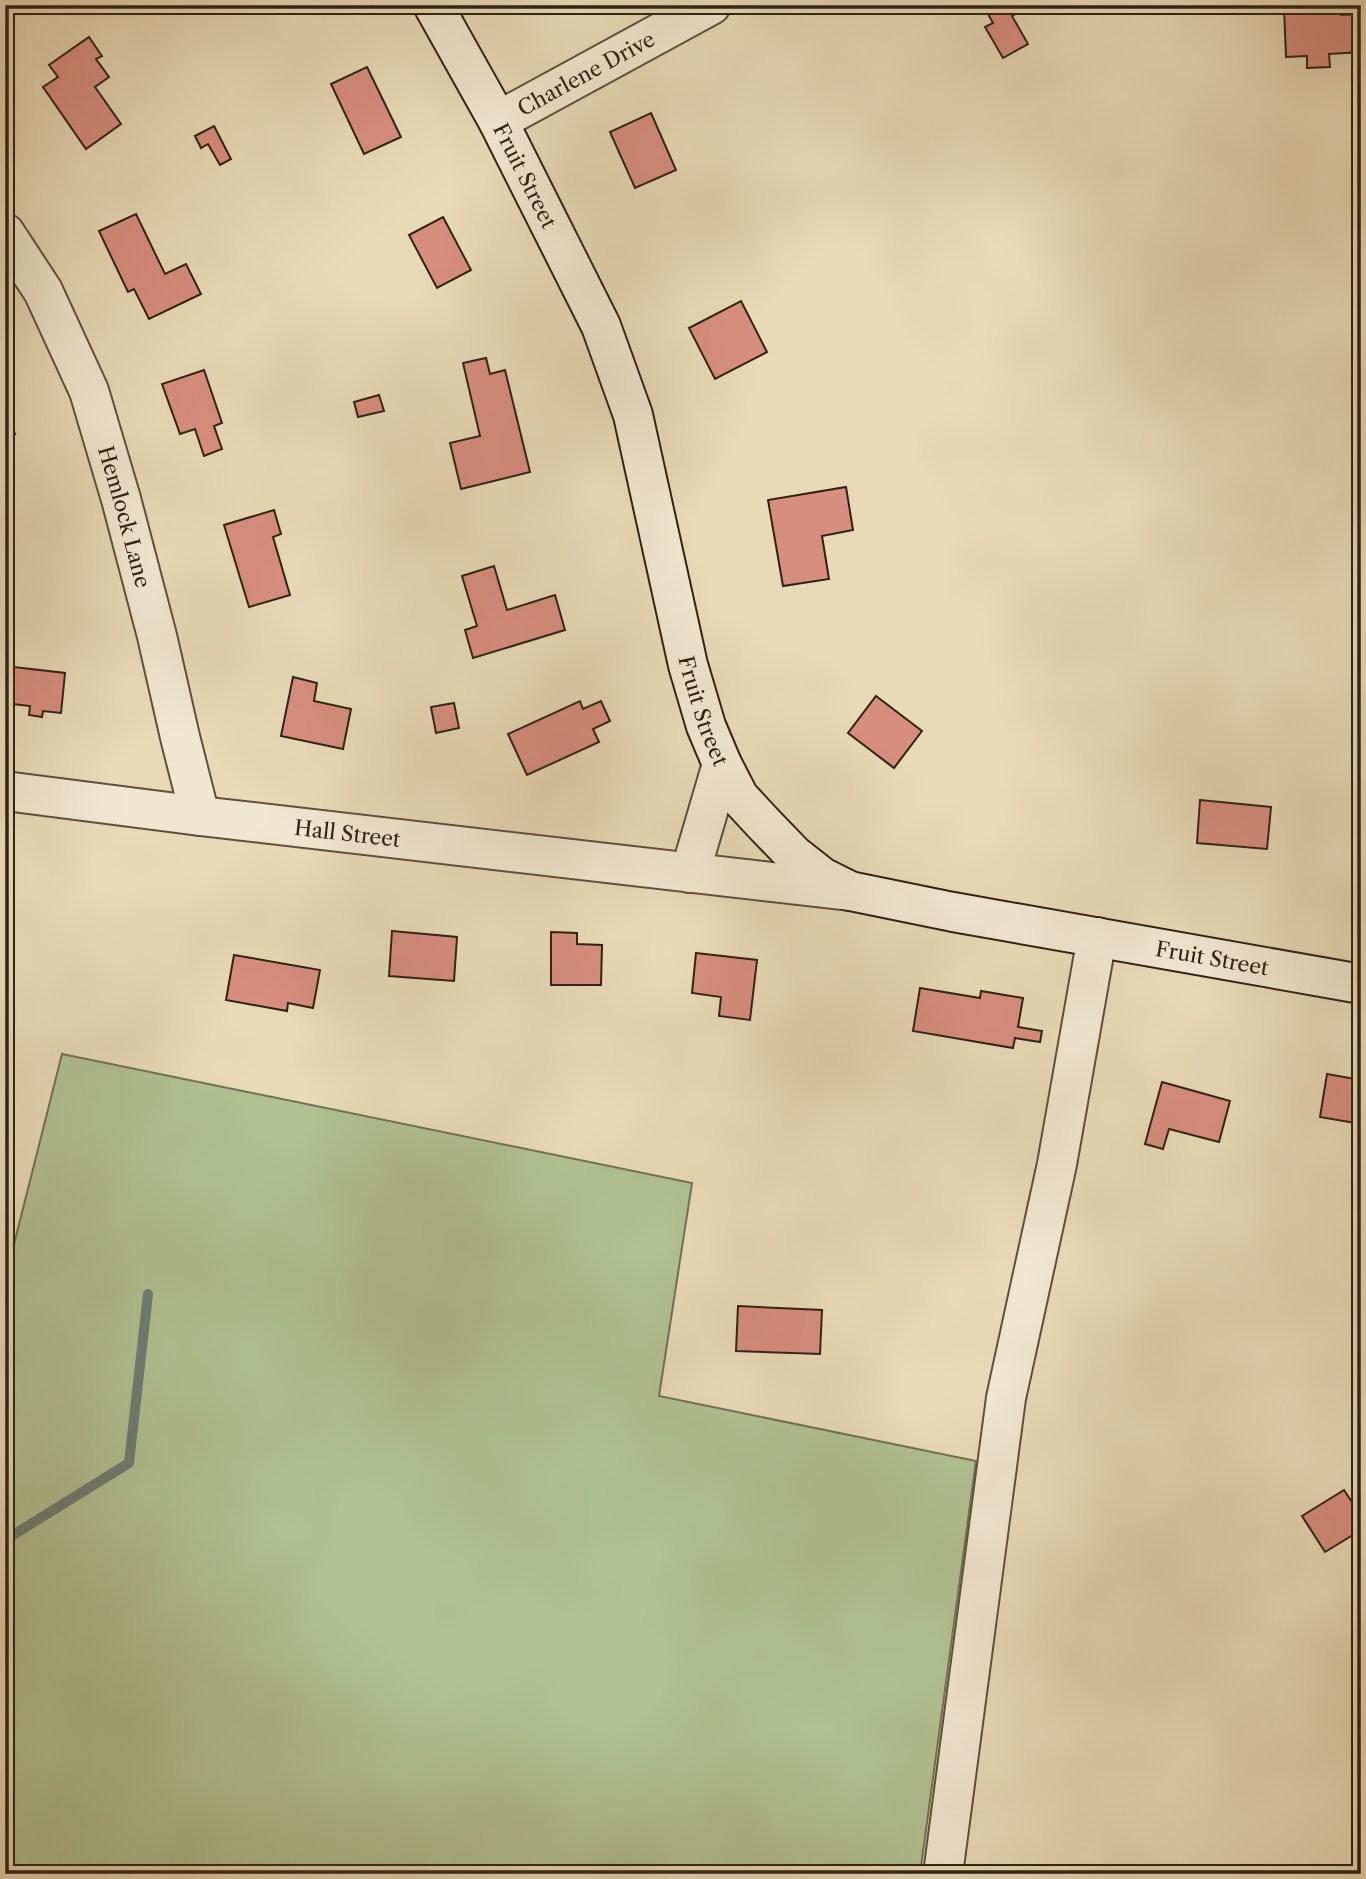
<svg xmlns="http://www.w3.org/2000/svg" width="1366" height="1879" viewBox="0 0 1366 1879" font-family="'Libre Caslon Text',serif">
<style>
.green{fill:#b1c192;stroke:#707254;stroke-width:2}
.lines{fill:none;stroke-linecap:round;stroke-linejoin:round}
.stream{stroke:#6d7d73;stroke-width:10}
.building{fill:#d88e7f;stroke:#2f2215;stroke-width:2}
.street-casing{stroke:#5e503e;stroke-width:42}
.secondary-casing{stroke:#2f2215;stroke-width:42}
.street{stroke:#f1e7d0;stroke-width:38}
.secondary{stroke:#f1e7d0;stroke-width:38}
.labels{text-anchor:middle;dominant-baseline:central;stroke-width:5;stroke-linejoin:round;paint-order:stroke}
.street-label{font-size:21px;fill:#2f2215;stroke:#f1e7d0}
</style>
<rect width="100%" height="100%" fill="#e9dab7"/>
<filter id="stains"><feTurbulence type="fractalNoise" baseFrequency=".00286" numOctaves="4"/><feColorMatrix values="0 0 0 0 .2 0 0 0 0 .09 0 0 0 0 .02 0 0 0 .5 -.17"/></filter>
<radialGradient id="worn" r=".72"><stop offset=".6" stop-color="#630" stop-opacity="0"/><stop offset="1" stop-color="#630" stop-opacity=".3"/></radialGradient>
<path class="green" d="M62,1054L692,1183L659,1396L976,1461L920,1874H5V1280Z"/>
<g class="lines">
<path class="stream" d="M5,1540L129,1463L148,1294"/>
</g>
<g class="building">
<path d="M298,5H319L302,13Z"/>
<path d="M983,5H1031L1012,16L1028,44L1003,58L985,27L993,23Z"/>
<path d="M1341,6V15L1361,14V52L1329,54L1330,67L1307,68V56L1286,57L1284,9Z"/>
<path d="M89,37L102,56L96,59L109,77L95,87L121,124L86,149L43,87L58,77L49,65Z"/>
<path d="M367,67L401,137L364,154L331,84Z"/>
<path d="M651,113L676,170L635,188L610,132Z"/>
<path d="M214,126L231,159L220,165L208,144L201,148L195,136Z"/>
<path d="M136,214L165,274L186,264L201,294L149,319L134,289L128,292L99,231Z"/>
<path d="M443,217L471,270L437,288L409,235Z"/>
<path d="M741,301L767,352L715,379L689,328Z"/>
<path d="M486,358L490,374L505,370L530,472L461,489L450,443L480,436L463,363Z"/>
<path d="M204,370L222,423L214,426L222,449L204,456L195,429L180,434L162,384Z"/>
<path d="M379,395L384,411L358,417L354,402Z"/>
<path d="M5,405L15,434L5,437Z"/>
<path d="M846,487L853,530L822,536L829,579L783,586L768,500Z"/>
<path d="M274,510L281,534L273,537L290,595L249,607L224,525Z"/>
<path d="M494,566L507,610L555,595L565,630L473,658L465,630L477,626L462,576Z"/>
<path d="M5,666L65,673L61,713L43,711L42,717L29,715L30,706L5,703Z"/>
<path d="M293,677L317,683L314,701L351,709L343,749L281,736Z"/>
<path d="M876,696L922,731L894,768L848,733Z"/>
<path d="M580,701L583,709L601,701L610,721L593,729L599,742L527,775L508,734Z"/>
<path d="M454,703L459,728L436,733L431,707Z"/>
<path d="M1200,800L1271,807L1267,849L1197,843Z"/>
<path d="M5,837H9L13,888H5Z"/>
<path d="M392,931L457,937L454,981L389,976Z"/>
<path d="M551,932L577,933V944L602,945L601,985H551Z"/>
<path d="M696,953L757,960L750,1020L719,1016L721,997L692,993Z"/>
<path d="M234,955L320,970L313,1008L288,1003L287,1011L226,1000Z"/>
<path d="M920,988L980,998L981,991L1023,998L1018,1027L1042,1031L1040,1042L1015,1038L1013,1048L913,1031Z"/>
<path d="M1327,1074L1361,1080V1124L1320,1117Z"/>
<path d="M1162,1082L1230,1101L1219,1142L1169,1129L1163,1149L1145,1144Z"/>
<path d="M738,1306L822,1310L820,1354L736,1351Z"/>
<path d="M1344,1490L1361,1516V1530L1325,1552L1302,1516Z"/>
</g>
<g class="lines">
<defs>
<g id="street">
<path id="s1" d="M498,121L711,5"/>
<path id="s2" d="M5,233L43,291L89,391L121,499L157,636L180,737L200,816"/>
<path id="s3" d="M5,791L200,816L850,891"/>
<path d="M690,873L722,764"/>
<path d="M943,1874L1006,1398L1057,1164L1097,937"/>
</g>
<g id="secondary">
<path id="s4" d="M433,5L498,121L601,326L633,415L688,665L706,726L722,764L739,797L765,825L794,855L822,877L850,891L953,912L1361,984"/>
</g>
</defs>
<use href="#street" class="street-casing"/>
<use href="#secondary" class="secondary-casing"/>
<use href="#street" class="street"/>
<use href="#secondary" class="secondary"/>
</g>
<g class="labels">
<g class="street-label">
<text stroke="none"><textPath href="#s1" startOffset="100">Charlene Drive</textPath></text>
<text stroke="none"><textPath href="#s4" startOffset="194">Fruit Street</textPath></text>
<text stroke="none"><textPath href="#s2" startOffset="310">Hemlock Lane</textPath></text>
<text stroke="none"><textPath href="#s4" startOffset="761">Fruit Street</textPath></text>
<text stroke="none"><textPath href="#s3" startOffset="345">Hall Street</textPath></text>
<text stroke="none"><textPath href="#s4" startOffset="1370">Fruit Street</textPath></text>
</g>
</g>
<rect width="1366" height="1879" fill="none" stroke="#e9dab7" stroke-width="28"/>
<rect x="7" y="7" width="1352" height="1865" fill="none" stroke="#2f2215" stroke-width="3.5"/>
<rect x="14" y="14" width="1338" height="1851" fill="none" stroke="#2f2215" stroke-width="2"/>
<rect width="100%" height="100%" filter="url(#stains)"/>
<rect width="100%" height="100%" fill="url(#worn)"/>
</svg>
